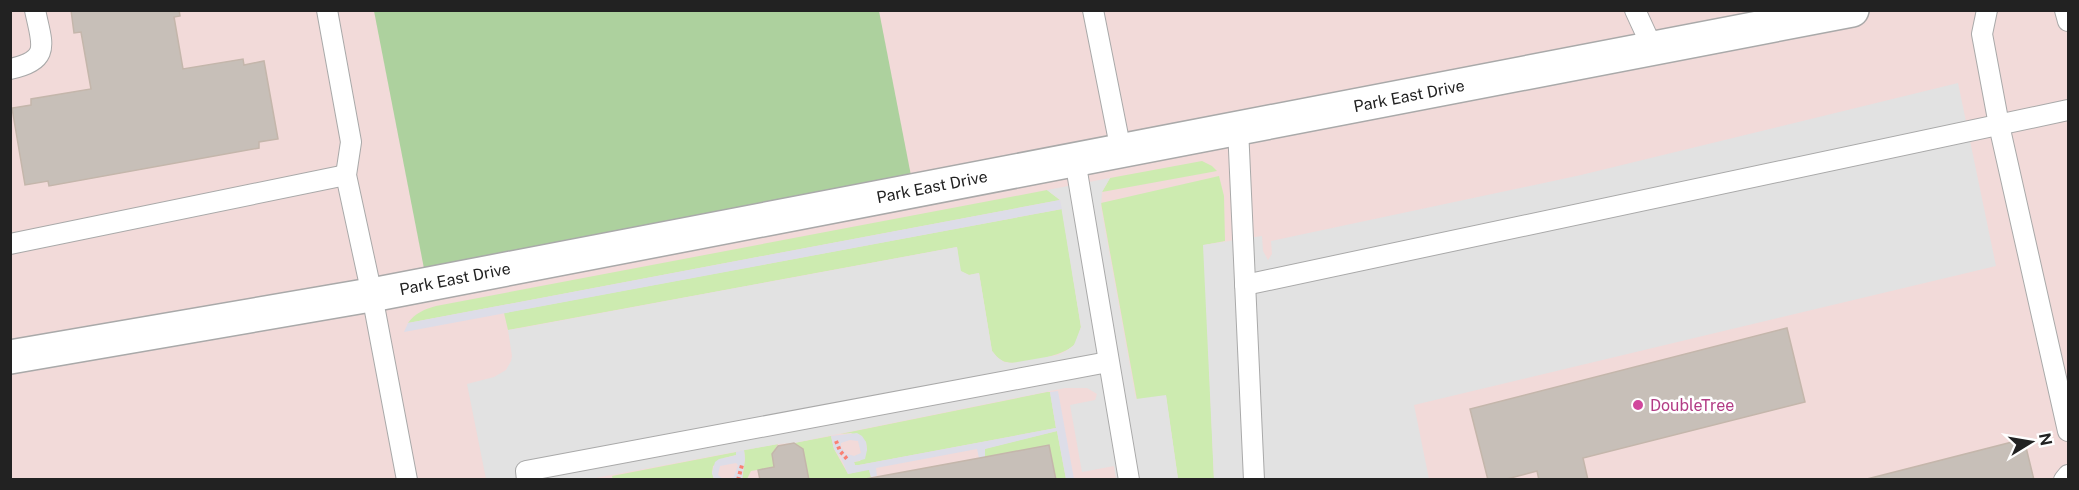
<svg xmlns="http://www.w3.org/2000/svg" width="2079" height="490" viewBox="0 0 2079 490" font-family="'Public Sans',sans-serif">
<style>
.commercial{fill:#f2dad9}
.grass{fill:#cdebb0}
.forest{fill:#add19e}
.parking{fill:#e2e2e2}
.plaza{fill:#dddde8}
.building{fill:#c7bfb8;stroke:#c4b6ab;stroke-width:1.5}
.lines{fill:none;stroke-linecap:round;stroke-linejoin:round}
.service-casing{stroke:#a9a9a9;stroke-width:22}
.minor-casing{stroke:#a9a9a9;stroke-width:36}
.path{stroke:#fa8072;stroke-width:4;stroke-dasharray:3 3;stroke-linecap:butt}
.service{stroke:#fff;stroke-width:20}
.minor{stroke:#fff;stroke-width:33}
.hotel-dot{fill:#d1479c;stroke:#fff;stroke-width:2}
.labels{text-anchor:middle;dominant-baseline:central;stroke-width:5;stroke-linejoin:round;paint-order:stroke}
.street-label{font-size:16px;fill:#222;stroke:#fff}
.hotel-label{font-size:16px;fill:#b23c85;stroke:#fff;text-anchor:start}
</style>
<rect width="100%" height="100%" fill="#f2efe9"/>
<rect class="commercial" x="11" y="11" width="2057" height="468"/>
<g class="grass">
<path d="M1202,161L1212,166L1217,171L1102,192L1110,178Z"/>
<path d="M1219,176L1224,196L1225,241L1204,245L1214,479H1178L1166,396L1137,400L1101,203Z"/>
<path d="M1047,190L1060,200L408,323C415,313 425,309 436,306Z"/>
<path d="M1062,209L1081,327C1079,333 1077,341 1074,345C1066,355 1018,366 1006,362C1000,361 996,356 992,351L979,273L969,275L960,271L957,247L508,330L504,313Z"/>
<path d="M1047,392H1050L1056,428L859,465H855L854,462L860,461L867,450L866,442L851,433L840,434Z"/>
<path d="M1057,431L1066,479H1056L1049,445L985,457L984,449Z"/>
<path d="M831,436L834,449L848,474L869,469L871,477L860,480L809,479L803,450L794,443Z"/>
<path d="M778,444L772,454L774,467L751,471L747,479L742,480L745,459L744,450Z"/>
<path d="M736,452V455L724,458L713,466L712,473L714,479L613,480L612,476Z"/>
</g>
<path class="forest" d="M374,11H879L914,191L427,284Z"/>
<g class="parking">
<path d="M1958,83L1996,266L1414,405L1429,479L1214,480L1203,245L1262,236L1263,251L1268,260L1272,254L1271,241L1581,175Z"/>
<path d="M1110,178L1102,192L1101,207L1136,399L1166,395L1178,479H1116L1114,466L1082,472L1070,405L1095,400L1097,394L1087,388H1065L794,443L778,444L590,479H486L467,384L494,377L506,370L511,361L512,356L508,330L521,328L957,247L961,271L969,275L979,273L992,351L997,357L1004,362L1012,363L1058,355L1066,351L1074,345L1081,327L1060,200L1047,190Z"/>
</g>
<g class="plaza">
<path d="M1060,200L1062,209L404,332L408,323Z"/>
<path d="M1058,391L1074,479H1066L1057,431L985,449V457L979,458L977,449L876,468L877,476L871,477L869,470L848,474L841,458L847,454L854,456L861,453L858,441L850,440L841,443V447L846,453L840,457L834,449L831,436L857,433L862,436L866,442L867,450L865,459L854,462L855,465H859L1056,428L1050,392Z"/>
<path d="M744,450L745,459L742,479H724L734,477L738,465L736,463L720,466L718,475L723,479H714L712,473L715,462L719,459L733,456L736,455V452Z"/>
</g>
<g class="building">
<path d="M71,10H179L180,16L174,17L183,69L243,59L244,65L264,61L278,139L259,142V148L49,186L48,181L25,185L12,108L31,105V99L91,89L81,32L74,33Z"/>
<path d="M1787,328L1805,402L1583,458L1588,480H1539L1537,471L1503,480H1488L1470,409Z"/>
<path d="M2024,439L2034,480H1863Z"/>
<path d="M794,443L803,449L809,480H760L758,470L774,467L772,454L778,446Z"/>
<path d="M1049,445L1056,480H860L985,457Z"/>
</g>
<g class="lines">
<defs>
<g id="service">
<path d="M327,10L351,142L346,175L372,295L407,480"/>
<path d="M1093,10L1121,151"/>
<path d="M1635,10L1653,49"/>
<path d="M1987,10L1982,34L1999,125L2068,431"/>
<path d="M2065,10L2068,21"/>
<path d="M10,69C52,60 42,44 35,10"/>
<path d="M1238,128L1254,480"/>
<path d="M1075,160L1129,480"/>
<path d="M10,244L346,175"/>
<path d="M1245,285L2068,110"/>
<path d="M527,480L526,471L1108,362"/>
<path d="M2064,480L2068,475"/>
</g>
<path id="minor" d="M10,357L382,293L1852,10"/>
</defs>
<use href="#service" class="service-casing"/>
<use href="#minor" class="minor-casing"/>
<g class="path">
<path d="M836,441L840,451L847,459"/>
<path d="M738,480L742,465"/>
</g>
<use href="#service" class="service"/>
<use href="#minor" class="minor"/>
</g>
<circle class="hotel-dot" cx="1638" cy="405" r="6"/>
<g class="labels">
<g class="street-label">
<text transform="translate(1409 96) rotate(-11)">Park East Drive</text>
<text transform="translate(932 187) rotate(-11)">Park East Drive</text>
<text transform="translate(455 279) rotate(-11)">Park East Drive</text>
</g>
<g class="hotel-label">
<text x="1650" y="405">DoubleTree</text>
</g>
</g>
<rect width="2079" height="490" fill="none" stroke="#222222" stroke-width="24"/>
<g transform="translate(2031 442) rotate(79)" stroke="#ffffff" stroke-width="4.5" paint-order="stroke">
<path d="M0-4.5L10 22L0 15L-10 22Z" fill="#222222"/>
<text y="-9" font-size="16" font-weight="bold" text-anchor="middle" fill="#222222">N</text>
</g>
</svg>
